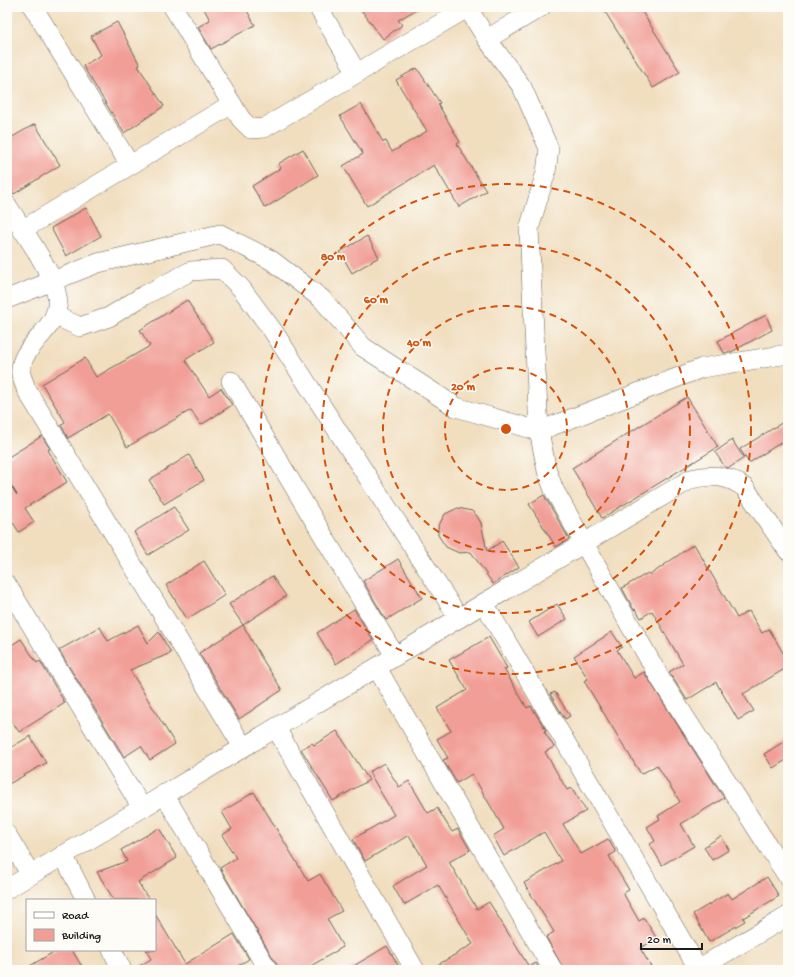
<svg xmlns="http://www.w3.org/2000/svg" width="795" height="977" viewBox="0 0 795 977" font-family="'Gochi Hand',sans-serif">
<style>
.building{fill:#f19e96}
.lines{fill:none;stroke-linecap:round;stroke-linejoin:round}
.minor-casing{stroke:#676055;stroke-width:20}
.minor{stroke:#fff;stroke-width:19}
.ring{fill:none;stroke:#d4530e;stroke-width:2;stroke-dasharray:7 5}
.centre{fill:#d4530e;stroke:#fdfcf7;stroke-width:2}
.ring-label{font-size:12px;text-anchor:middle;font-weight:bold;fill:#d4530e;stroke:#fdfcf7;stroke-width:3;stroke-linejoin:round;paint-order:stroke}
</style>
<rect width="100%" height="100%" fill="#fdfcf7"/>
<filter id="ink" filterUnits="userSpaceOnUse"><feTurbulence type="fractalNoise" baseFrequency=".025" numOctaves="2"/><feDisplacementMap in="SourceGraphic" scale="8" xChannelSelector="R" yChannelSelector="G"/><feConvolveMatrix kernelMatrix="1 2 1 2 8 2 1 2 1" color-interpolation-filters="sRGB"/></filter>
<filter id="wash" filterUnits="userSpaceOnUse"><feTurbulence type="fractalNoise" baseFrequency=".012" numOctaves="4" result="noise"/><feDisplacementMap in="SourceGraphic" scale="16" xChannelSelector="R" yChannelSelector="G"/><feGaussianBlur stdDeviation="0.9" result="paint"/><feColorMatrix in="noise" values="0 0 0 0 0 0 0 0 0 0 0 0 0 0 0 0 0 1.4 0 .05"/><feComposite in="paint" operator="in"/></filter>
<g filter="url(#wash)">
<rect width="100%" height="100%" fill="#f1debf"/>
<g id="blocks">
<g class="building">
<path d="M203,7H245L255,25L211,49L198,27L210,20Z"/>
<path d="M359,7H421L398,20L402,25L383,39Z"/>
<path d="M602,7H639L680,72L653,88Z"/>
<path d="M117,22L140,65L138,66L164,106L124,133L83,66L101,55L91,36Z"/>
<path d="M417,68L440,103L438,104L460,142L457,144L486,191L459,207L434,165L367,206L343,166L363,154L340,116L361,104L383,142L386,141L392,152L427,131L396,80Z"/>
<path d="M35,124L60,165L14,194L7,183V140Z"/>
<path d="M303,149L318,175L265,208L252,186L281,168L278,164Z"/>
<path d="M86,208L101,236L66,256L51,228Z"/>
<path d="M367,236L379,257L352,273L340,252Z"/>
<path d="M187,300L214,342L185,360L209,396L221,388L232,405L201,425L191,410L127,447L108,414L68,438L61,425L65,422L42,384L85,358L96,377L150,346L140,330Z"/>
<path d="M766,315L772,330L731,352L724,353L718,341Z"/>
<path d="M687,397L718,447L602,518L572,468Z"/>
<path d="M788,419V438L749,463L740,449Z"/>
<path d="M42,436L50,449L48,450L67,482L25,508L34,522L19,532L10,518L7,519V479L17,495L7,479V458Z"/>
<path d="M732,440L744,458L729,468L725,467L715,452Z"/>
<path d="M189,455L204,480L164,504L149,480Z"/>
<path d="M544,495L569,539L556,547L529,504Z"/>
<path d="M174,507L189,530L148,555L134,532Z"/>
<path d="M458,508L472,511L477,516L481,523L487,551L502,541L519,567L493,584L471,552L459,553L446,547L438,535V527L445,514Z"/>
<path d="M694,544L737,618L749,611L762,633L769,629L788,661V667L743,694L754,711L738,720L716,682L687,700L669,672L683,664L652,611L641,618L635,609L634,610L622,588L648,573L650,575Z"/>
<path d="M398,559L422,598L386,620L363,581Z"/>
<path d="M204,561L225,595L187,619L166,585Z"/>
<path d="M272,576L286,596L243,625L229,604Z"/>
<path d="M557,604L567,619L538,637L529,622Z"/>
<path d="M354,609L373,640L336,664L317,633Z"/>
<path d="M138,625L148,643L159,632L171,653L130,670L175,744L150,760L141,746L124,757L59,650L100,627L108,641Z"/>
<path d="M243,625L261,657L282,690L239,719L199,653Z"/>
<path d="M612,632L622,647L617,650L634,678L644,672L724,798L681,824L694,846L662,865L650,844L655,841L647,827L660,819L658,816L680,802L657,765L641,774L584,681L588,679L574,656Z"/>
<path d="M489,637L507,668L504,669L527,708L531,706L546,730L544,731L554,747L545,752L567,790L572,788L586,811L563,824L581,854L608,839L616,852L609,856L629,890L623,893L639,921L644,918L657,939L640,948L653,970H564L546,937L554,932L524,883L561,861L544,832L504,856L493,836L504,829L472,774L457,783L443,760L448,758L437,739L451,731L437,708L467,690L449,660Z"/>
<path d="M21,639L37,663L40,661L65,703L19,732L7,713V648Z"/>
<path d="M555,692L570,716L565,719L550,694Z"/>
<path d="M337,731L369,780L333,801L301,749L312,743L314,745Z"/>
<path d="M30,736L46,763L7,785V750Z"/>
<path d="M788,739V759L773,768L764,754Z"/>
<path d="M384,763L399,787L409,781L428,813L437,808L452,832L458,829L470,850L449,862L477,909L489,902L529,967L536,963L540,970H429L473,944L438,885L404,905L393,886L427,865L409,835L365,861L353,839L394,815L369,772Z"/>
<path d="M254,792L308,881L320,874L342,911L327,919L343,947L304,970H280L220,868L236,858L222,835L232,829L222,812Z"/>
<path d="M159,828L177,858L138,882L149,900H114L97,872L127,861L121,850Z"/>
<path d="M721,836L729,850L712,860L704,847Z"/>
<path d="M767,877L779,896L743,918L745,921L709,942L693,914L728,893L732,899Z"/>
<path d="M155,914L185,964L234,934L249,959L231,970H133L151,959L146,950H155Z"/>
<path d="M387,946L401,970H347Z"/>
<path d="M57,950H72L84,970H23Z"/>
</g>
</g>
</g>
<g filter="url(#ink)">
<use href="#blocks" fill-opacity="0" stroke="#676055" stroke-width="1"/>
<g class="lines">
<defs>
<g id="minor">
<path d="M33,7L130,165"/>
<path d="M173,7L241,119L251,129L264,128L467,8"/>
<path d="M318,7L357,73"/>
<path d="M467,7L487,39L522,87L549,149L546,172L529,229L539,431L547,471L554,490L661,680L788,877"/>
<path d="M487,39L541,7"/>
<path d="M7,205C21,228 53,271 57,296C63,329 18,344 21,374C22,379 25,384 26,389L243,747"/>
<path d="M22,230L232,104"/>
<path d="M7,299L98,263L220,234L271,260L322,299L363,347L456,407L539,431L702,368L788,354"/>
<path d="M56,316L80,327L109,317L143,296L191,271L222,269L241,288L273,331L459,618"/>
<path d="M231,381L395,656"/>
<path d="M7,585L142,808"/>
<path d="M484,603L699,970"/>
<path d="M377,668L553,970"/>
<path d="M276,728L415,970"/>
<path d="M164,794L268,970"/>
<path d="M7,835L31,875"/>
<path d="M63,855L86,900"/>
<path d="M7,889L691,479C712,474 728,475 745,488L788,551"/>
<path d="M112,950L122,970"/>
<path d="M696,970L788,916"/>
</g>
</defs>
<use href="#minor" class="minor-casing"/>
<use href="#minor" class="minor"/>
</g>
</g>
<g class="ring">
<circle cx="506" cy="429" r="61"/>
<circle cx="506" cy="429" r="123"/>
<circle cx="506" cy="429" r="184"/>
<circle cx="506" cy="429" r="245"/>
</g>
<circle cx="506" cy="429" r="6" class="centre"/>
<g class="ring-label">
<text x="333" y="260">80 m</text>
<text x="376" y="303">60 m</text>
<text x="419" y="346">40 m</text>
<text x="463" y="390">20 m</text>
</g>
<rect width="795" height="977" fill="none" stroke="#fdfcf7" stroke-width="24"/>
<rect x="26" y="899" width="130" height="52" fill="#fdfcf7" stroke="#a3a29f"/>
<rect x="34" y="912" width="20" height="6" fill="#ffffff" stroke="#a3a29f"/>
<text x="62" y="919" font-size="12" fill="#1c1c1c">Road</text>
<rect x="34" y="929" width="20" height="12" fill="#f19e96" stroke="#a3a29f"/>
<text x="62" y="939" font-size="12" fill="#1c1c1c">Building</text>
<path d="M641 943v6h61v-6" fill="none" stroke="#1c1c1c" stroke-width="2"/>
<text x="647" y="943" font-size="12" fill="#1c1c1c" stroke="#fdfcf7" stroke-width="3" paint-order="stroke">20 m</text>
</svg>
